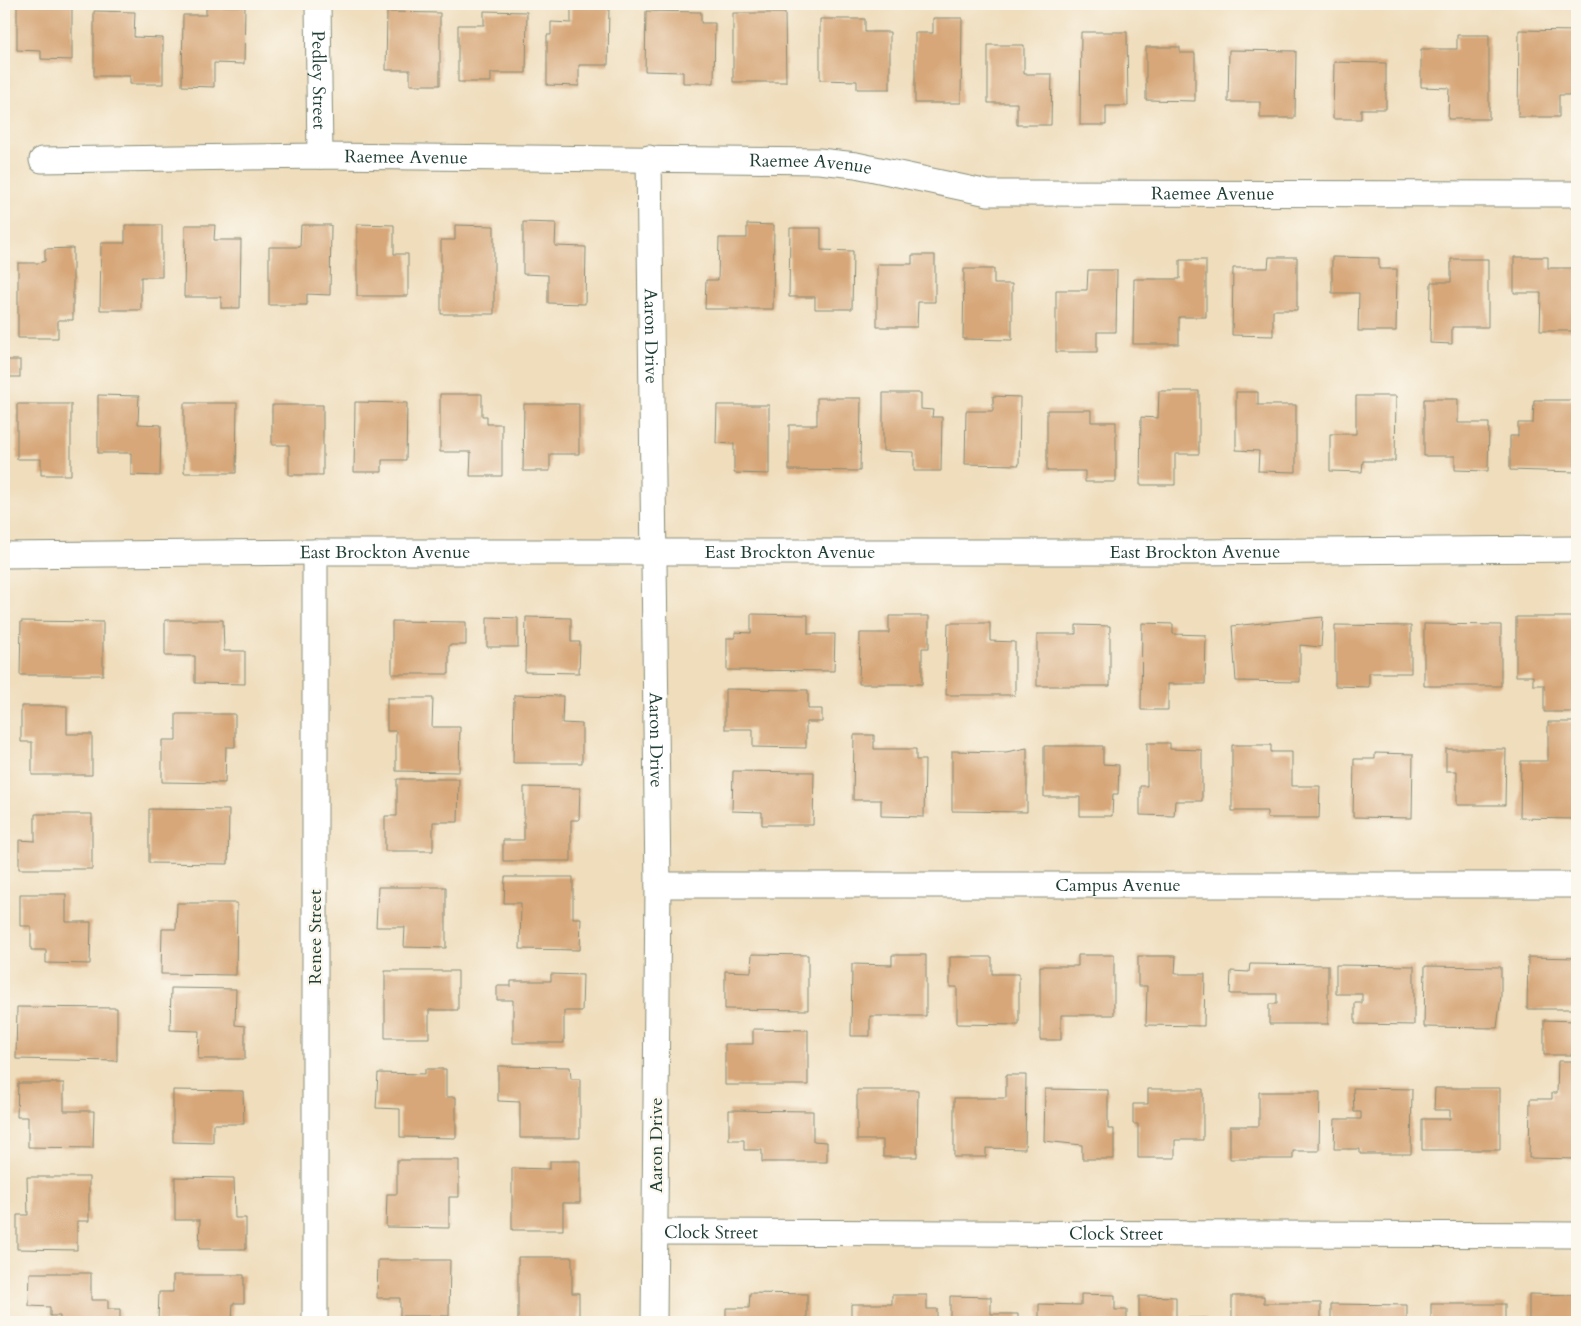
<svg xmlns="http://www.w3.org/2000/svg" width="1581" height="1326" viewBox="0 0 1581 1326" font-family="Cardo,serif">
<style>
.building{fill:#d7a779}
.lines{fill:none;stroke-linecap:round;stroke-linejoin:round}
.street-casing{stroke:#878d78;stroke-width:27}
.street{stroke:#fff;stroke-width:25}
.labels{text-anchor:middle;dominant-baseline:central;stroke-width:4.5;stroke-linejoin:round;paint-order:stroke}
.street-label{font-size:18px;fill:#1f3d34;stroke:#fbf7ec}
</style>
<rect width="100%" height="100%" fill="#fbf7ec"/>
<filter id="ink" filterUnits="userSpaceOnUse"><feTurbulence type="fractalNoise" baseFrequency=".02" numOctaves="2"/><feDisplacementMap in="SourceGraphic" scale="10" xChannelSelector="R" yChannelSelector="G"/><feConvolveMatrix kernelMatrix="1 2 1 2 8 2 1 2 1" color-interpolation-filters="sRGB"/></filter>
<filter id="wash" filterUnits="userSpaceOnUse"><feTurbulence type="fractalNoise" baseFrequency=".0096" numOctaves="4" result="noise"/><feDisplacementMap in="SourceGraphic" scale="20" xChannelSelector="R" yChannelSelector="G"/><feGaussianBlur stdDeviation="1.12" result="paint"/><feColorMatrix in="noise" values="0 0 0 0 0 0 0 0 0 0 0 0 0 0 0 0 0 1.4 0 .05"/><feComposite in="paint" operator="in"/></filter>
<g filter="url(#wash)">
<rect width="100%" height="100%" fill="#efddbc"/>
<g id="blocks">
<g class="building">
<path d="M17,4H72V60L41,59V51L17,50Z"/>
<path d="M571,4L609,5L608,65H579V86L547,85V35H551V22L571,23Z"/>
<path d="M206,6H245L244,64L214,63V87L182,86L183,15H206Z"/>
<path d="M94,11L135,12L134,37L163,38V84H130V76H94Z"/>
<path d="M484,11L527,12L526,73H491V82H458V25H484Z"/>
<path d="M646,11L701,12V23H715L714,83H683V72L645,71Z"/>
<path d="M387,12L440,13V85H410V70H386Z"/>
<path d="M733,13H785L786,82H733Z"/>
<path d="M933,18H962L961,103H915V33H933Z"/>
<path d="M820,19H865V32H890V89H857V81L820,80Z"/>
<path d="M1519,30L1577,31V95H1559V117H1518Z"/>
<path d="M1081,32H1127L1128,106H1106V125H1080Z"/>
<path d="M1457,35H1489V119H1448L1449,88L1421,87V49H1457Z"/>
<path d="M988,45H1024V74H1052L1051,125H1017V103H988Z"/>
<path d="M1146,47H1180V53H1195V101L1146,100Z"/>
<path d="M1229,50L1296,51L1295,118H1260V102H1228Z"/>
<path d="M1334,62L1386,63V109H1361V119H1333Z"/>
<path d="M523,222L556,223L555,246L586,247L585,304L548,303V275L523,274Z"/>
<path d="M357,224L394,225V254H408V296H357Z"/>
<path d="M747,224L774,225L773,309H705L706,280H718L719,238H747Z"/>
<path d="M125,225H162V277H141V310H100L101,243H125Z"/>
<path d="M185,225H215L214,240H241L240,308H221V297H184Z"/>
<path d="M301,225H331L330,295L307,294V305H269V247H300Z"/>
<path d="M455,225L494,226V314H441V240H455Z"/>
<path d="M790,228H821V250L853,251L852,309H815V297H789Z"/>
<path d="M73,248V320H58V338H18V263H39L45,261V249Z"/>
<path d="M912,255H935V302H918L917,327H877V264H912Z"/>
<path d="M1269,257H1297V310H1273V336L1232,335L1233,268H1268Z"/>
<path d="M1332,257L1379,258V269H1397L1396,331H1358L1359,293H1332Z"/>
<path d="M1514,257H1548V268H1577V331H1540L1541,293H1514Z"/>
<path d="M1451,259H1488V327H1452V344L1430,343L1431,282H1451Z"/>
<path d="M1180,260H1206V317H1179V344H1133L1134,279H1180Z"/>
<path d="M964,269H994V284H1012V340L963,339Z"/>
<path d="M1088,270H1117L1116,332H1097V352H1056V290H1087Z"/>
<rect x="7" y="360" width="13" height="17"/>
<path d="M1159,391H1199V454H1175V485H1140L1141,417L1158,418Z"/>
<path d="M1236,392H1258V405H1296V472L1258,471L1259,451L1236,450Z"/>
<path d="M883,393H921V409L933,410L932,417H942L941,471H914V452L883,451Z"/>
<path d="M440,394H482V416H487V424H502V476H470L471,452H440Z"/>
<path d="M98,395L139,396L138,424L161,425L160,476L131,475V453H98Z"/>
<path d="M993,396L1020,397L1019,465L965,464L966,411H993Z"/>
<path d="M1356,396H1396L1395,461H1363L1362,472L1330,471V434H1356Z"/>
<path d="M817,398H861L860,471L789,470V425H817Z"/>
<path d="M1424,399H1458V423H1489L1488,471L1455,470V456H1424Z"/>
<path d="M1534,400H1577L1575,472L1510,470V436H1518V423H1533Z"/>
<path d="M355,402L407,403L406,460H382V472H354Z"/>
<path d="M184,403H237L236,473H184Z"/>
<path d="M17,404H71V475H41V459H17Z"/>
<path d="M524,404H579V454H550V471H523Z"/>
<path d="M272,405H323V475H289V445H272Z"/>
<path d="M717,405H769V474L734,473V444L716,443Z"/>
<path d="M1047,410H1091V422H1116V482H1085V471H1047Z"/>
<path d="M751,614L808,615V634H835L834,671L727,670V638H735V632L751,633Z"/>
<path d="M889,616H929V648H922V684H859L860,633H889Z"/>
<path d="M487,617L518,618V647H487Z"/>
<path d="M526,617L571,618V642H580L579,673L525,672Z"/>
<path d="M1323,617L1321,647L1300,645V682L1236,681L1232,626Z"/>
<path d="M1516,617H1577L1576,712H1544V685H1533V676H1516Z"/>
<path d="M165,620H223L224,651H245V684L195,683V656H165Z"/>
<path d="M21,621L103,622V675H20Z"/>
<path d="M392,621L466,622V645H449V674H392Z"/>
<path d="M948,623H990V641L1015,642V695H946Z"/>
<path d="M1142,623L1173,624V634L1206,635L1205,684H1168V710H1141Z"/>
<path d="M1424,624L1501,625V686H1424Z"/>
<path d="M1076,625L1110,626V686H1037V634H1076Z"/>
<path d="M1335,625L1411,626V673H1369V687L1335,686Z"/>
<path d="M725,689L808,690V709H822V722H806V748L753,747V729H725Z"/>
<path d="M514,695L563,696L562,723L582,724V763H513Z"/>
<path d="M387,698H433L432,727H460L459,772L396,771V731H387Z"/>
<path d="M21,706H67V734H92V775H32V742H21Z"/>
<path d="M176,714H235V747H226L225,783L162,782V740H176Z"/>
<path d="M1548,722H1576L1577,772H1575V819L1520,818L1521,761H1548Z"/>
<path d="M854,735H874V749H916V760H925L924,817L881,816V800H853Z"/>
<path d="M1147,743H1170V749L1202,750V801H1175L1174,816L1140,815V786H1147Z"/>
<path d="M1232,745H1271V752H1292V786H1320L1319,818H1267V811H1232Z"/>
<path d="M1044,746H1103V764L1119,765L1118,794H1113L1112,816H1080V797H1044Z"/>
<path d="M1027,748V812L952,811V751L1006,752Z"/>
<path d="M1446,749H1506L1505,805H1457V771H1446Z"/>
<path d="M1375,753L1413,754L1412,818L1353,817L1354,759H1375Z"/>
<path d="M733,771L814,772L813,825H762V812L732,811Z"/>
<path d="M397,779H459L458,822H433V851H385V816H397Z"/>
<path d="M524,787L580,788L579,820H571V861H503V840H524Z"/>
<path d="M149,809L229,810L228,864L149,863Z"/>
<path d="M35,814H92V869H19V840L35,841Z"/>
<path d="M505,877H573V918H581L580,950L520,949L521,903H504Z"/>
<path d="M378,887H446V948L404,947L405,927H376Z"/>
<path d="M20,894H66V922H91L90,964L46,963V950H31V926H20Z"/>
<path d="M177,903H237L236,975L161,974L162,929H176Z"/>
<path d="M752,954L808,955V1010L725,1009V971L751,972Z"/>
<path d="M892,955H926V1016H870V1036H851L852,964L892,965Z"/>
<path d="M1078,955H1114V1015H1061V1040H1040V966H1078Z"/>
<path d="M1138,956H1176L1175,974H1205L1204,1026L1146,1025L1147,986H1138Z"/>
<path d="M950,957H992V974H1019V1025L957,1024V987H950Z"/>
<path d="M1528,957L1577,958V1009H1527Z"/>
<path d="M1250,964L1328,965V1024H1269V1004H1277V994H1230L1231,971L1249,972Z"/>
<path d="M1336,965L1414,966V1025L1355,1024V1003H1362V994H1336Z"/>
<path d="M1425,966L1501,967V996L1497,1028L1424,1027Z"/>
<path d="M385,971H458V1010H429V1038H385Z"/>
<path d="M551,974L583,975L582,1011H564V1043H513V1000H497V986H511V981H551Z"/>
<path d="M171,988L236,989L235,1025L245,1026V1059H198L199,1031L170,1030Z"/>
<path d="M17,1007L117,1008V1061L16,1059Z"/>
<path d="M1544,1020L1576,1021V1055H1544Z"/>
<path d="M753,1029L808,1030V1085H725V1044H753Z"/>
<path d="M1558,1061H1577V1159L1529,1158L1530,1099H1552V1093H1557Z"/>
<path d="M498,1066L570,1067L571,1079H580V1138H520V1102L498,1101Z"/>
<path d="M425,1069H446V1097H456V1138L400,1137V1109L376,1108L378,1073L425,1074Z"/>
<path d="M1006,1075H1026L1025,1149L986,1148V1157H954V1098H1006Z"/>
<path d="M18,1083H64V1111H94L93,1148L28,1147V1117H17Z"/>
<path d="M1353,1088L1412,1089L1411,1154H1360V1149H1334L1335,1119H1361V1112H1354Z"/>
<path d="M1435,1088H1500V1150H1422V1119H1450V1110H1434Z"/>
<path d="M1045,1089L1108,1090V1129H1114V1159H1082V1145L1044,1141Z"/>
<path d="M1148,1089H1203V1140H1175V1158H1138V1124H1133V1104H1148Z"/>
<path d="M173,1090L243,1091L244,1124H213V1143L173,1142Z"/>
<path d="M857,1090H918L917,1157H883V1140H857Z"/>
<path d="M1259,1092H1320L1319,1151H1293V1159H1230V1126H1259Z"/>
<path d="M729,1110L813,1111V1141L827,1142V1162H762V1150H744V1140H729Z"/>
<path d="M397,1160H459V1197H449V1228L386,1227L387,1194H397Z"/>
<path d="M550,1161H580V1203H563V1230H512V1168L550,1169Z"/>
<path d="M27,1177H89V1221H77V1250L17,1249V1215H28Z"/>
<path d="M175,1177L234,1178L235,1218H246V1249H199L200,1220H175Z"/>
<path d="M518,1257H572V1293H579V1322H518Z"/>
<path d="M378,1260H450L449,1316H400V1298H377Z"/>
<path d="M30,1273H91V1300H108V1309H120V1322H60V1316H50V1307L29,1306Z"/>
<path d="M173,1275H244V1303H233L232,1322H158L159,1292H173Z"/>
<path d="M750,1293L807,1294V1322H726V1308H749Z"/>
<path d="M1081,1294L1115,1295V1310H1127V1322H1039V1304L1081,1305Z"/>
<path d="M1529,1294L1577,1295V1322H1529Z"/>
<path d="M892,1295H927V1309H937V1322H851V1304H892Z"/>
<path d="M950,1296L991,1297V1314H1018V1322H950Z"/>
<path d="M1139,1296L1176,1297V1318H1206V1322H1139Z"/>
<path d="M1232,1296H1264V1303H1321V1322H1232Z"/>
<path d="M1331,1304L1407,1305V1322H1331Z"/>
<rect x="1431" y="1304" width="74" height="18"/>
</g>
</g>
</g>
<g filter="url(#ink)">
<use href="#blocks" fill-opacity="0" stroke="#878d78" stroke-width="1"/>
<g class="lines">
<defs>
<g id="street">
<path id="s1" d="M318,4L320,156"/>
<path id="s2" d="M649,158L658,885L654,1322"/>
<path id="s3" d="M42,160L320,156L819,161L856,165L988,193L1577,194"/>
<path d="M315,552V1322"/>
<path id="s4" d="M4,555L315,552H1198L1577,549"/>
<path id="s5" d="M658,885H1577"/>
<path id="s6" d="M655,1232L1577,1235"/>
</g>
</defs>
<use href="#street" class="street-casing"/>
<use href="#street" class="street"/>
</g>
</g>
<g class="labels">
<g class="street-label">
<text stroke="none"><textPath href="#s1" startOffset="76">Pedley Street</textPath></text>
<text stroke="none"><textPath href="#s3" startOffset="364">Raemee Avenue</textPath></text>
<text stroke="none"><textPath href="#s3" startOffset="769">Raemee Avenue</textPath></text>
<text stroke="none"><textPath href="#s3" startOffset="1174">Raemee Avenue</textPath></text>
<text stroke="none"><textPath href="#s2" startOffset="178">Aaron Drive</textPath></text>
<text stroke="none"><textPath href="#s4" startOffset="381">East Brockton Avenue</textPath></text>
<text stroke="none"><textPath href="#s4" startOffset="1191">East Brockton Avenue</textPath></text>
<text stroke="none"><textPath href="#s4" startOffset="786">East Brockton Avenue</textPath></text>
<text stroke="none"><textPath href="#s2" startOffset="582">Aaron Drive</textPath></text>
<text stroke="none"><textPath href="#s5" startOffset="460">Campus Avenue</textPath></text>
<text transform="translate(315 937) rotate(-90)">Renee Street</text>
<text transform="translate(656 1145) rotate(-90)">Aaron Drive</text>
<text stroke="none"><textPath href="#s6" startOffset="56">Clock Street</textPath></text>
<text stroke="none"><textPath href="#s6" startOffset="461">Clock Street</textPath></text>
</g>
</g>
<rect width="1581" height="1326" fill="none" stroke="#fbf7ec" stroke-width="20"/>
</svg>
